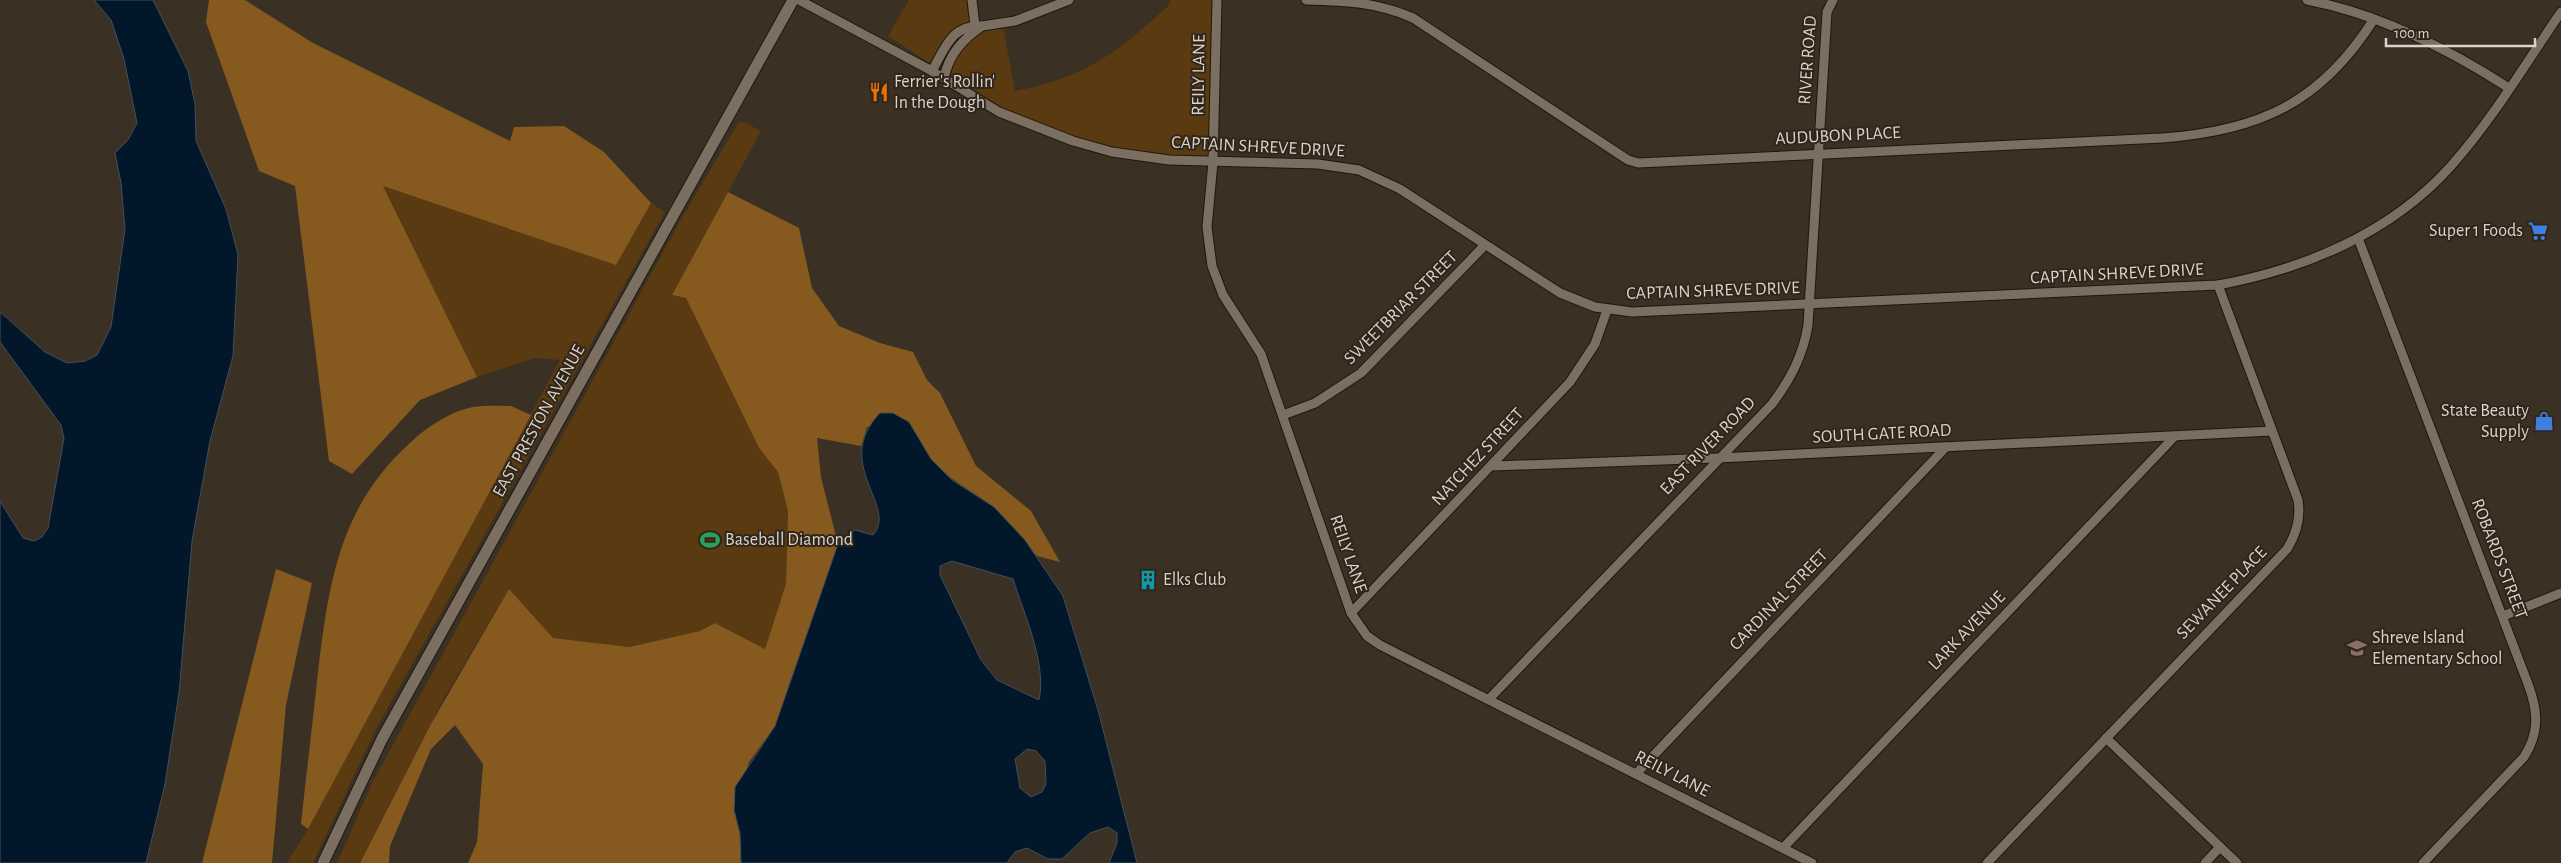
<svg xmlns="http://www.w3.org/2000/svg" width="2561" height="863" viewBox="0 0 2561 863" font-family="'Alegreya Sans',sans-serif">
<style>
.green{fill:#593a11}
.forest{fill:#86591f}
.water{fill:#02172a;stroke:#434f5b;fill-rule:evenodd}
.lines{fill:none;stroke-linecap:round;stroke-linejoin:round}
.minor-casing{stroke:#21170c;stroke-width:11}
.tertiary-casing{stroke:#21170c;stroke-width:13}
.minor{stroke:#7b6f61;stroke-width:9}
.tertiary{stroke:#7b6f61;stroke-width:11}
.labels{text-anchor:middle;dominant-baseline:central;stroke-width:4;stroke-linejoin:round;paint-order:stroke}
.street-label{font-size:18px;fill:#dad3cc;stroke:#30261a}
.poi-label{font-size:18px;fill:#dad3cc;stroke:#30261a;text-anchor:start}
</style>
<rect width="100%" height="100%" fill="#3a3024"/>
<g class="green">
<path d="M909,0H972L975,26H966L936,63L928,62L888,36Z"/>
<path d="M1171,0H1218L1213,162L1112,152L1035,128L974,97L949,71L966,37L997,24L1004,31L1015,91C1084,78 1117,53 1168,6Z"/>
<path d="M744,122L761,131L672,295L686,298L759,448L778,472L788,511L786,584L765,649L715,623L700,631L629,647L552,638L509,589L444,698L360,863H337L372,783L680,221L738,123Z"/>
<path d="M383,186L615,264L651,203L665,212L376,729L313,863H287L308,829L560,360L535,358L477,377Z"/>
</g>
<g class="forest">
<path d="M209,0H245L313,43L510,141L514,127L564,126L604,152L651,203L616,265L383,186L477,377L420,400L352,474L329,461L295,186L259,171L206,22Z"/>
<path d="M728,192L799,228L812,288L839,326L880,343L913,352L927,380L940,393L976,466L1031,511L1060,562L1037,556L994,507L951,478L931,459L909,422L867,427L861,446L817,438L821,477L838,544L775,726L749,762L734,810L740,834L741,863H468L477,842L483,764L455,725L431,749L390,846L389,863H360L432,722L509,589L553,638L629,647L700,631L715,623L765,649L786,584L788,511L778,472L759,448L686,298L672,295Z"/>
<path d="M511,406L531,415L308,829L301,824C306,776 312,729 317,681C328,588 337,508 411,442C427,427 451,411 473,407C485,405 498,406 511,406Z"/>
<path d="M276,569L312,583L286,705L272,863H202Z"/>
</g>
<g class="water">
<path d="M94,0H153L188,71L195,104L196,141L226,209L238,255L233,356L210,441L192,541L179,693L165,784L146,863H0V501L23,538L34,541L42,537L48,528L64,438L61,425L0,342V312L45,352L67,363L85,361L97,355L111,327L125,229L121,183L115,153L128,140L137,123L124,59L111,20Z"/>
<path d="M880,413H893L909,422L931,459L952,480L994,507L1025,540L1063,596L1098,710L1137,863H1109L1117,843V833L1108,827L1090,833L1062,859H1048L1027,848L1015,852L1007,863H741L740,834L734,810L735,787L775,726L838,544L855,530L873,535C899,506 831,464 880,413ZM952,561L1013,579C1024,614 1047,664 1039,700L997,680L981,660L940,575V566ZM1027,749L1036,751L1045,761L1046,784L1042,792L1031,797L1020,788L1015,759Z"/>
</g>
<g class="lines">
<defs>
<g id="minor">
<path d="M799,0L932,71L999,112L1073,141L1112,152L1169,160L1318,164L1359,170L1400,189L1560,293L1595,307L1632,312L2218,285C2305,269 2391,233 2451,166C2493,119 2526,63 2561,12"/>
<path d="M972,0L975,26"/>
<path d="M1217,0L1213,162L1207,227L1212,266L1223,295L1261,354L1351,613L1367,636L1380,645L1812,863"/>
<path d="M1306,0C1346,1 1376,2 1413,18L1628,160L1638,163L2162,138C2259,131 2321,103 2374,19"/>
<path d="M2307,0C2380,14 2447,48 2509,88"/>
<path d="M982,26L1015,21L1069,0"/>
<path d="M932,71C945,48 952,24 982,26C963,39 949,54 944,78"/>
<path d="M2358,238L2528,684C2538,711 2540,732 2524,757L2423,863"/>
<path d="M1283,415L1315,403L1361,373L1485,245"/>
<path d="M1493,466L1718,458L2272,431"/>
<path d="M1351,613L1570,382L1595,344L1607,310"/>
<path d="M2503,616L2561,593"/>
<path d="M1489,699L1772,404C1790,380 1803,356 1808,325L1827,12L1833,0"/>
<path d="M2106,738L2237,863"/>
<path d="M1636,774L1946,447"/>
<path d="M1783,848L2174,437"/>
<path d="M1987,863L2287,549C2297,533 2301,518 2298,500L2218,285"/>
<path d="M2205,863L2220,847"/>
</g>
<path id="tertiary" d="M323,863L382,739L793,0"/>
</defs>
<use href="#minor" class="minor-casing"/>
<use href="#tertiary" class="tertiary-casing"/>
<use href="#minor" class="minor"/>
<use href="#tertiary" class="tertiary"/>
</g>
<defs>
<symbol id="restaurant-bare" viewBox="-9 -9 18 18"><path d="M-5-6h1v4h1v-4h1v4h1v-4h1v5L-1.5 .5V6h-2V.5L-5-1ZM5-6V6H3V1.5H1.5Q1.5-4 5-6Z" fill="#e8710a" stroke="#30261a" stroke-width="2.5" paint-order="stroke"/></symbol>
<symbol id="supermarket-bare" viewBox="-9 -9 18 18"><path d="M-6-5.5h2.5l.6 2H6L4.5 2H-2.5L-4.4-4H-6ZM-1.5 3.2a1.3 1.3 0 1 0 .1 0ZM3 3.2a1.3 1.3 0 1 0 .1 0Z" fill="#3f7fe0" stroke="#30261a" stroke-width="2.5" paint-order="stroke"/></symbol>
<symbol id="shop-bare" viewBox="-9 -9 18 18"><path d="M-5-2.5h2.3a2.7 3.5 0 0 1 5.4 0H5L5.5 6h-11ZM-1.5-2.5h3a1.5 2.3 0 0 0-3 0Z" fill="#3f7fe0" stroke="#30261a" stroke-width="2.5" paint-order="stroke"/></symbol>
<symbol id="stadium-bare" viewBox="-9 -9 18 18"><path d="M0-5a6.5 5 0 1 0 0 10a6.5 5 0 1 0 0-10ZM-3.5-1.8h7v3.6h-7Z" fill="#2e9e5b" stroke="#30261a" stroke-width="2.5" paint-order="stroke"/></symbol>
<symbol id="building-bare" viewBox="-9 -9 18 18"><path d="M-4-6H4V6H1V3H-1V6H-4ZM-2.5-4.3h1.7v1.8h-1.7ZM.8-4.3h1.7v1.8H.8ZM-2.5-1h1.7V.8h-1.7ZM.8-1h1.7V.8H.8Z" fill="#0f9aa8" stroke="#30261a" stroke-width="2.5" paint-order="stroke"/></symbol>
<symbol id="school-bare" viewBox="-9 -9 18 18"><path d="M0-5L7-2L0 1L-7-2ZM-4 1L0 2.5L4 1V4Q0 6-4 4Z" fill="#8d6e63" stroke="#30261a" stroke-width="2.5" paint-order="stroke"/></symbol>
</defs>
<g fill-rule="evenodd">
<use href="#restaurant-bare" x="865" y="78" width="28" height="28"/>
<use href="#supermarket-bare" x="2524" y="217" width="28" height="28"/>
<use href="#shop-bare" x="2530" y="407" width="28" height="28"/>
<use href="#stadium-bare" x="696" y="526" width="28" height="28"/>
<use href="#building-bare" x="1134" y="566" width="28" height="28"/>
<use href="#school-bare" x="2343" y="634" width="28" height="28"/>
</g>
<g class="labels">
<g class="street-label">
<text transform="translate(1808 60) rotate(-86)">RIVER ROAD</text>
<text transform="translate(1199 75) rotate(-89)">REILY LANE</text>
<text transform="translate(1838 136) rotate(-3)">AUDUBON PLACE</text>
<text transform="translate(1258 147) rotate(3)">CAPTAIN SHREVE DRIVE</text>
<text transform="translate(2117 274) rotate(-3)">CAPTAIN SHREVE DRIVE</text>
<text transform="translate(1713 291) rotate(-2)">CAPTAIN SHREVE DRIVE</text>
<text transform="translate(1401 308) rotate(-45)">SWEETBRIAR STREET</text>
<text transform="translate(539 421) rotate(-61)">EAST PRESTON AVENUE</text>
<text transform="translate(1882 434) rotate(-3)">SOUTH GATE ROAD</text>
<text transform="translate(1708 446) rotate(-46)">EAST RIVER ROAD</text>
<text transform="translate(1478 457) rotate(-47)">NATCHEZ STREET</text>
<text transform="translate(1348 554) rotate(71)">REILY LANE</text>
<text transform="translate(2499 559) rotate(69)">ROBARDS STREET</text>
<text transform="translate(2222 593) rotate(-46)">SEWANEE PLACE</text>
<text transform="translate(1779 600) rotate(-46)">CARDINAL STREET</text>
<text transform="translate(1967 631) rotate(-46)">LARK AVENUE</text>
<text transform="translate(1672 774) rotate(27)">REILY LANE</text>
</g>
<g class="poi-label">
<text x="894" y="82">Ferrier's Rollin'<tspan x="894" dy="21">In the Dough</tspan></text>
<text x="2523" y="231" text-anchor="end">Super 1 Foods</text>
<text x="2529" y="411" text-anchor="end">State Beauty<tspan x="2529" dy="21">Supply</tspan></text>
<text x="725" y="540">Baseball Diamond</text>
<text x="1163" y="580">Elks Club</text>
<text x="2372" y="638">Shreve Island<tspan x="2372" dy="21">Elementary School</tspan></text>
</g>
</g>
<path d="M2386 38v8h149v-8" fill="none" stroke="#dad3cc" stroke-width="2.5"/>
<text x="2394" y="38" font-size="15" fill="#dad3cc" stroke="#30261a" stroke-width="4" paint-order="stroke">100 m</text>
</svg>
